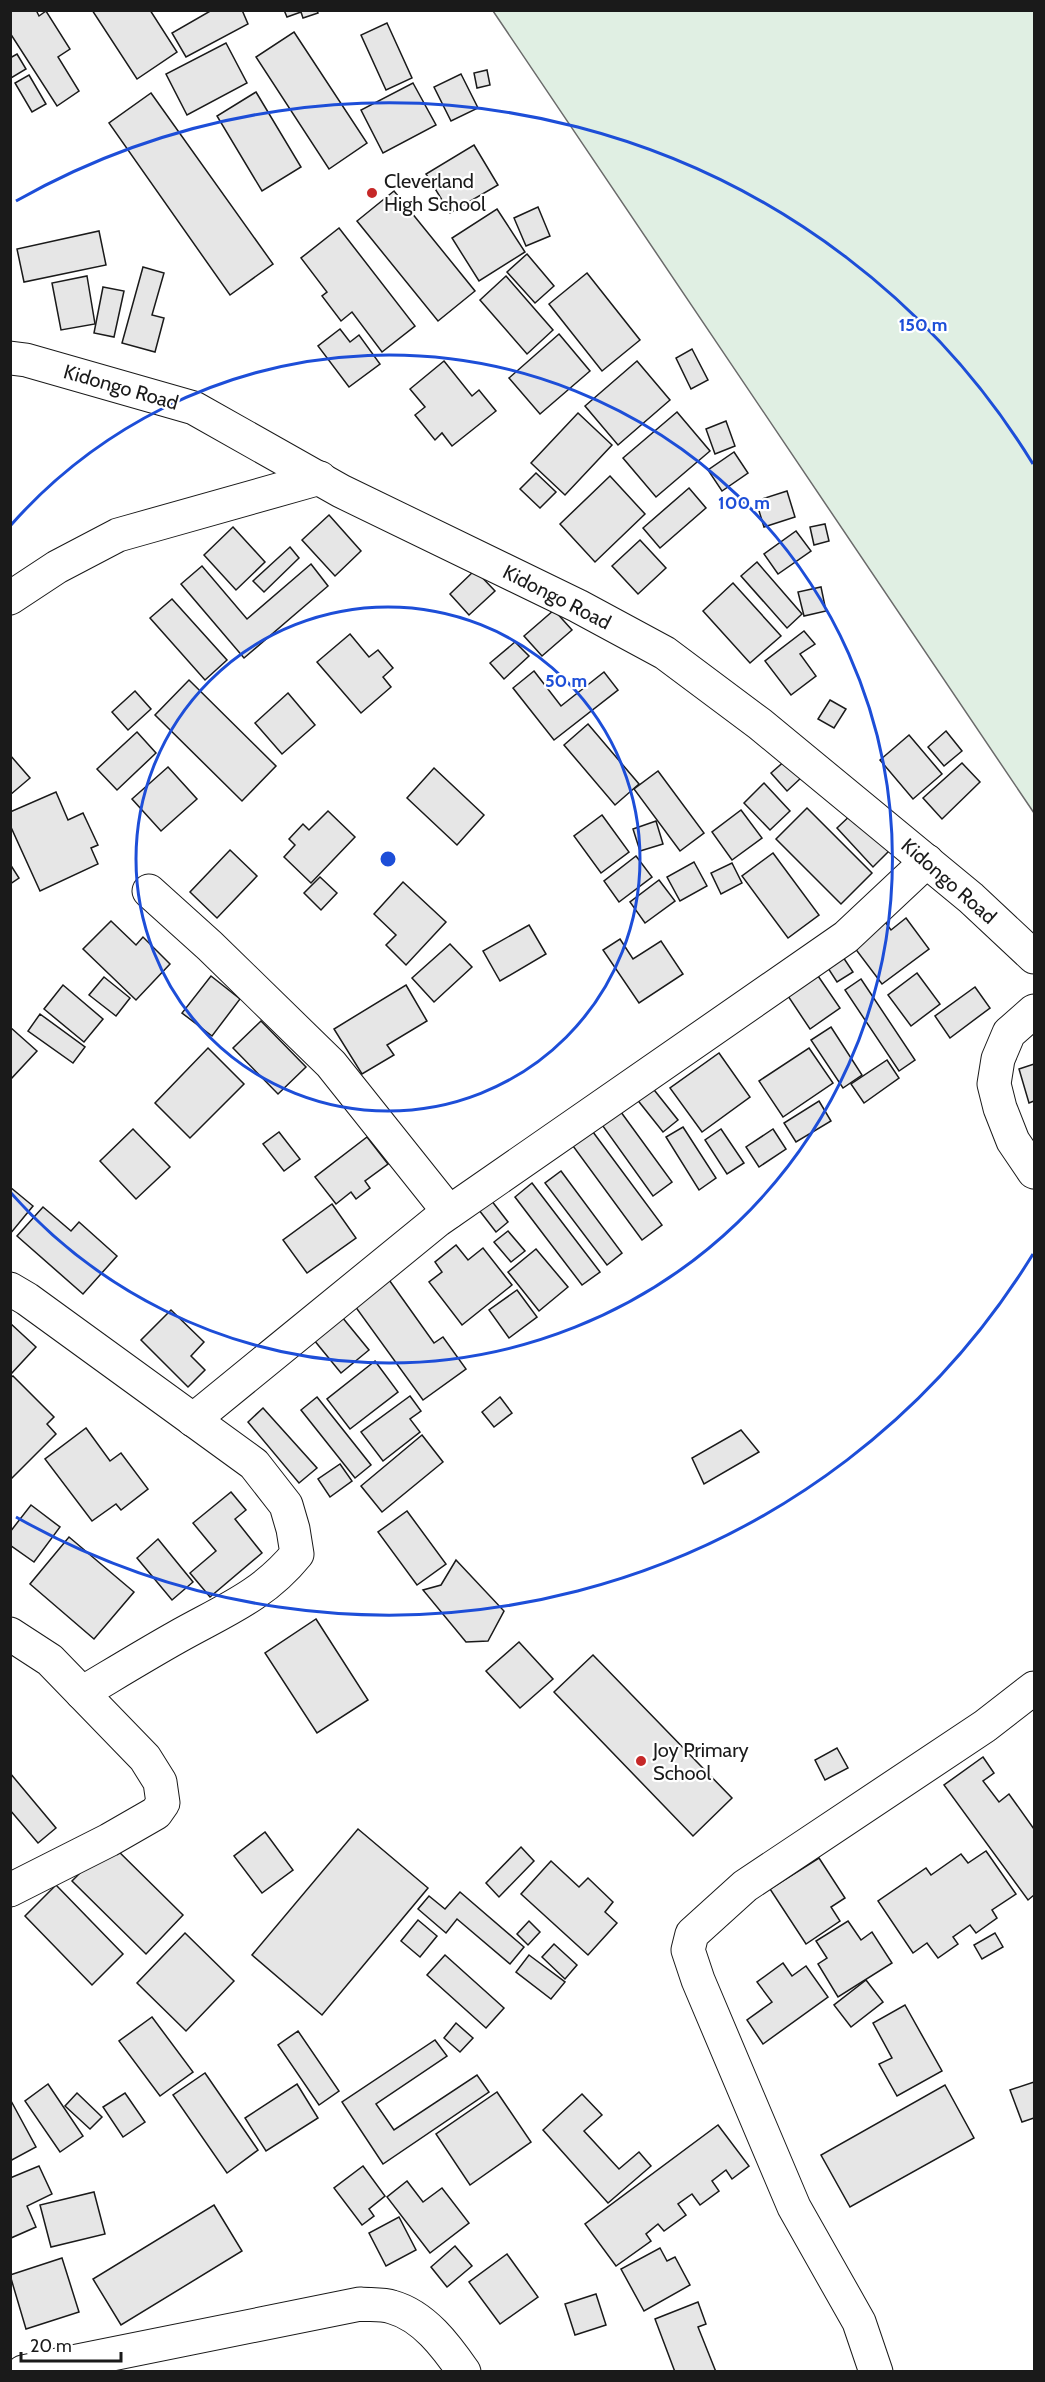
<svg xmlns="http://www.w3.org/2000/svg" width="1045" height="2382" viewBox="0 0 1045 2382" font-family="Cabin,sans-serif">
<style>
.green{fill:#e0efe3;stroke:#6a6a6a;stroke-width:1.5}
.building{fill:#e6e6e6;stroke:#1a1a1a;stroke-width:1.5}
.lines{fill:none;stroke-linecap:round;stroke-linejoin:round}
.minor-casing{stroke:#1a1a1a;stroke-width:35}
.minor{stroke:#fff;stroke-width:33}
.ring{fill:none;stroke:#1d4ed8;stroke-width:3}
.poi-dot{fill:#c62828;stroke:#fff;stroke-width:2}
.labels{text-anchor:middle;dominant-baseline:central;stroke-width:4.5;stroke-linejoin:round;paint-order:stroke}
.poi-label{font-size:20px;fill:#1a1a1a;stroke:#fff;text-anchor:start}
.street-label{font-size:20px;fill:#1a1a1a;stroke:#fff}
.centre{fill:#1d4ed8;stroke:#fff;stroke-width:3}
.ring-label{font-size:18px;text-anchor:middle;font-weight:bold;fill:#1d4ed8;stroke:#fff;stroke-width:4.5;stroke-linejoin:round;paint-order:stroke}
</style>
<rect width="100%" height="100%" fill="#fff"/>
<path class="green" d="M493,11H1034V813Z"/>
<g class="building">
<path d="M10,10H36L39,16L46,11L70,49L58,57L79,91L57,106L10,33Z"/>
<path d="M92,10H150L177,52L137,79Z"/>
<path d="M212,10H242L248,24L186,57L172,33Z"/>
<path d="M284,10H317L318,13L303,18L301,12L287,17Z"/>
<path d="M387,23L412,78L386,90L361,35Z"/>
<path d="M294,32L367,143L329,169L256,57Z"/>
<path d="M226,43L247,83L187,115L166,74Z"/>
<path d="M17,54L26,69L11,78L10,58Z"/>
<path d="M487,70L490,85L477,88L474,73Z"/>
<path d="M461,74L478,108L451,121L434,87Z"/>
<path d="M29,75L46,104L32,112L15,83Z"/>
<path d="M413,83L436,125L383,153L361,110Z"/>
<path d="M256,92L301,167L262,191L217,116Z"/>
<path d="M151,93L273,264L230,295L109,123Z"/>
<path d="M474,145L498,185L450,213L426,174Z"/>
<path d="M394,191L475,291L438,321L357,221Z"/>
<path d="M538,207L550,236L526,246L514,218Z"/>
<path d="M497,209L525,252L479,281L452,238Z"/>
<path d="M339,228L415,326L382,352L352,312L341,321L322,296L327,292L301,258Z"/>
<path d="M99,231L106,265L24,282L17,249Z"/>
<path d="M527,254L554,286L535,303L507,272Z"/>
<path d="M143,267L164,273L152,315L164,318L155,352L122,343Z"/>
<path d="M587,273L640,340L602,371L549,304Z"/>
<path d="M87,276L95,324L61,330L52,283Z"/>
<path d="M506,276L553,330L527,354L480,300Z"/>
<path d="M103,287L124,291L114,337L94,333Z"/>
<path d="M340,329L350,342L359,335L380,364L349,387L318,346Z"/>
<path d="M559,334L590,371L540,414L509,378Z"/>
<path d="M692,349L708,380L691,389L676,358Z"/>
<path d="M444,361L472,396L479,390L496,411L452,446L442,433L435,440L415,415L425,407L410,389Z"/>
<path d="M637,361L670,400L618,445L585,406Z"/>
<path d="M677,412L710,451L656,497L623,458Z"/>
<path d="M578,413L612,445L565,495L531,463Z"/>
<path d="M726,421L735,446L715,454L706,429Z"/>
<path d="M734,452L748,473L722,491L708,470Z"/>
<path d="M536,473L556,492L540,508L520,489Z"/>
<path d="M610,476L645,514L595,562L560,524Z"/>
<path d="M689,488L706,508L660,548L643,528Z"/>
<path d="M787,491L795,517L764,527L756,501Z"/>
<path d="M329,515L361,551L335,576L302,540Z"/>
<path d="M825,524L829,541L814,545L810,527Z"/>
<path d="M233,527L265,562L236,590L204,555Z"/>
<path d="M796,531L811,551L778,574L764,554Z"/>
<path d="M640,540L666,568L638,594L612,566Z"/>
<path d="M290,547L299,558L264,592L253,581Z"/>
<path d="M757,562L802,614L787,628L741,576Z"/>
<path d="M311,564L328,586L244,658L181,584L202,566L247,619Z"/>
<path d="M475,570L495,591L469,615L450,594Z"/>
<path d="M733,583L781,636L750,663L703,611Z"/>
<path d="M821,587L826,611L804,616L798,592Z"/>
<path d="M172,599L227,660L205,680L150,618Z"/>
<path d="M554,610L572,630L542,656L524,636Z"/>
<path d="M804,631L815,644L800,654L816,676L791,695L765,661Z"/>
<path d="M350,634L369,657L378,650L393,668L383,677L391,687L361,713L317,662Z"/>
<path d="M515,642L529,656L504,679L490,663Z"/>
<path d="M534,671L561,706L604,672L618,690L554,740L513,688Z"/>
<path d="M189,680L276,766L242,801L155,715Z"/>
<path d="M135,691L151,709L128,730L112,712Z"/>
<path d="M288,693L315,725L282,754L255,723Z"/>
<path d="M830,700L846,709L834,728L818,719Z"/>
<path d="M588,724L639,784L615,805L564,745Z"/>
<path d="M946,731L962,751L944,766L928,747Z"/>
<path d="M137,732L156,753L117,790L97,769Z"/>
<path d="M909,735L942,774L913,799L880,760Z"/>
<path d="M10,755L30,778L10,795Z"/>
<path d="M787,759L802,777L787,791L771,773Z"/>
<path d="M962,763L980,782L942,819L923,798Z"/>
<path d="M168,767L197,799L161,831L132,799Z"/>
<path d="M434,768L484,815L457,845L407,798Z"/>
<path d="M658,771L704,833L680,851L634,789Z"/>
<path d="M764,783L790,811L770,830L744,803Z"/>
<path d="M56,792L68,820L83,813L98,845L91,848L98,864L40,891L10,825V812Z"/>
<path d="M807,808L872,873L841,904L776,839Z"/>
<path d="M741,810L762,838L732,860L712,832Z"/>
<path d="M328,811L355,837L311,883L284,857L295,845L289,839L303,824L309,830Z"/>
<path d="M855,811L891,849L873,867L837,828Z"/>
<path d="M602,815L629,852L601,873L574,836Z"/>
<path d="M656,821L663,844L640,851L633,829Z"/>
<path d="M230,850L257,876L217,918L190,892Z"/>
<path d="M773,853L819,915L788,938L742,876Z"/>
<path d="M636,856L652,877L619,902L604,881Z"/>
<path d="M694,862L707,886L680,901L667,877Z"/>
<path d="M732,863L742,883L721,894L711,873Z"/>
<path d="M10,864L19,878L10,884Z"/>
<path d="M320,877L337,893L321,910L304,893Z"/>
<path d="M659,880L675,901L645,923L630,902Z"/>
<path d="M403,882L446,922L406,965L386,945L396,935L374,914Z"/>
<path d="M906,918L929,949L882,984L851,943L883,919L891,930Z"/>
<path d="M111,921L136,945L143,937L170,964L136,1000L83,949Z"/>
<path d="M529,925L546,954L500,981L483,951Z"/>
<path d="M620,939L633,959L661,941L683,974L639,1003L603,950Z"/>
<path d="M450,944L472,967L434,1002L412,978Z"/>
<path d="M841,954L853,972L837,982L826,965Z"/>
<path d="M816,973L840,1008L810,1029L786,993Z"/>
<path d="M917,973L940,1004L911,1026L888,995Z"/>
<path d="M211,976L240,999L212,1036L182,1013Z"/>
<path d="M104,977L130,998L116,1016L89,995Z"/>
<path d="M861,979L915,1060L899,1071L845,990Z"/>
<path d="M63,985L103,1019L84,1042L44,1009Z"/>
<path d="M406,985L427,1021L387,1045L394,1055L362,1074L334,1029Z"/>
<path d="M975,987L990,1008L950,1038L935,1016Z"/>
<path d="M40,1014L85,1047L73,1063L28,1031Z"/>
<path d="M261,1021L306,1067L278,1094L233,1048Z"/>
<path d="M10,1027L37,1051L10,1080Z"/>
<path d="M831,1027L862,1075L843,1088L811,1040Z"/>
<path d="M208,1048L244,1084L190,1138L155,1103Z"/>
<path d="M809,1048L833,1083L783,1117L759,1081Z"/>
<path d="M719,1053L750,1097L702,1132L670,1088Z"/>
<path d="M887,1060L899,1078L864,1103L851,1084Z"/>
<path d="M1034,1064V1101L1029,1103L1019,1069Z"/>
<path d="M651,1086L678,1120L663,1132L636,1098Z"/>
<path d="M819,1101L831,1121L796,1142L784,1123Z"/>
<path d="M618,1108L672,1182L653,1196L600,1122Z"/>
<path d="M683,1127L716,1178L699,1190L666,1137Z"/>
<path d="M133,1129L170,1167L136,1199L100,1161Z"/>
<path d="M721,1129L744,1163L727,1174L705,1140Z"/>
<path d="M773,1129L786,1149L759,1167L746,1147Z"/>
<path d="M279,1132L300,1159L284,1171L263,1144Z"/>
<path d="M593,1132L662,1225L642,1240L573,1146Z"/>
<path d="M367,1137L388,1164L365,1181L370,1188L356,1199L351,1192L336,1204L315,1177Z"/>
<path d="M561,1171L622,1253L607,1265L545,1183Z"/>
<path d="M532,1183L600,1272L582,1285L515,1197Z"/>
<path d="M10,1187L33,1206L10,1234Z"/>
<path d="M491,1200L508,1222L496,1232L479,1210Z"/>
<path d="M332,1204L356,1238L307,1273L283,1240Z"/>
<path d="M43,1207L71,1231L79,1222L117,1256L83,1294L17,1236Z"/>
<path d="M508,1231L525,1251L511,1262L494,1242Z"/>
<path d="M456,1245L468,1260L483,1248L512,1285L462,1325L429,1282L442,1272L435,1262Z"/>
<path d="M536,1249L568,1287L539,1311L508,1272Z"/>
<path d="M387,1277L434,1343L443,1337L466,1369L423,1400L352,1302Z"/>
<path d="M517,1290L537,1317L509,1338L489,1310Z"/>
<path d="M171,1310L204,1342L191,1356L205,1370L188,1387L141,1340Z"/>
<path d="M342,1317L369,1350L341,1373L314,1340Z"/>
<path d="M10,1323L36,1347L10,1375Z"/>
<path d="M375,1361L398,1392L350,1429L327,1399Z"/>
<path d="M13,1376L54,1417L47,1424L56,1434L12,1478L10,1476V1378Z"/>
<path d="M410,1396L421,1411L410,1419L420,1432L383,1461L361,1432Z"/>
<path d="M317,1397L371,1465L355,1478L301,1410Z"/>
<path d="M500,1397L512,1413L494,1427L482,1412Z"/>
<path d="M263,1408L317,1468L299,1483L248,1422Z"/>
<path d="M86,1428L110,1461L121,1453L148,1489L121,1510L116,1504L92,1521L45,1459Z"/>
<path d="M741,1430L759,1452L704,1484L692,1458Z"/>
<path d="M422,1435L443,1462L382,1512L361,1486Z"/>
<path d="M340,1464L352,1481L330,1497L318,1479Z"/>
<path d="M231,1492L246,1510L235,1519L262,1553L210,1597L190,1573L216,1551L193,1523Z"/>
<path d="M31,1505L60,1527L34,1562L10,1545V1532Z"/>
<path d="M407,1511L446,1564L417,1585L378,1532Z"/>
<path d="M69,1537L134,1592L94,1639L30,1584Z"/>
<path d="M158,1539L193,1582L172,1600L137,1558Z"/>
<path d="M456,1560L504,1611L488,1641L466,1642L423,1590L441,1585Z"/>
<path d="M316,1619L368,1700L317,1733L265,1653Z"/>
<path d="M519,1642L553,1679L520,1708L486,1671Z"/>
<path d="M593,1655L732,1798L693,1836L554,1692Z"/>
<path d="M837,1748L848,1768L825,1780L815,1760Z"/>
<path d="M983,1757L994,1773L983,1781L999,1802L1009,1794L1034,1829V1895L1028,1900L944,1785Z"/>
<path d="M10,1773L56,1828L38,1843L10,1810Z"/>
<path d="M358,1829L428,1888L322,2015L252,1955Z"/>
<path d="M265,1832L293,1870L262,1893L234,1856Z"/>
<path d="M110,1843L183,1915L146,1954L72,1881Z"/>
<path d="M521,1847L534,1861L499,1897L486,1883Z"/>
<path d="M986,1851L1016,1894L992,1910L997,1918L976,1933L970,1925L953,1937L958,1944L938,1958L927,1943L913,1953L878,1901L926,1868L931,1875L961,1854L968,1863Z"/>
<path d="M819,1858L845,1898L831,1907L840,1921L806,1944L770,1889Z"/>
<path d="M551,1861L579,1887L588,1878L613,1902L605,1912L617,1923L588,1955L521,1894Z"/>
<path d="M56,1885L123,1954L92,1985L25,1916Z"/>
<path d="M460,1892L524,1947L510,1964L457,1919L446,1933L418,1909L429,1896L445,1909Z"/>
<path d="M418,1920L437,1936L420,1957L401,1941Z"/>
<path d="M529,1921L540,1932L528,1945L517,1934Z"/>
<path d="M848,1921L861,1940L872,1932L892,1963L838,1997L818,1964L827,1958L816,1941Z"/>
<path d="M185,1933L234,1981L186,2031L137,1983Z"/>
<path d="M995,1933L1003,1947L982,1959L974,1945Z"/>
<path d="M554,1944L577,1965L565,1979L542,1957Z"/>
<path d="M445,1955L504,2008L486,2028L427,1975Z"/>
<path d="M529,1955L565,1982L551,1999L516,1972Z"/>
<path d="M783,1963L792,1976L806,1966L828,1997L763,2044L747,2020L772,2002L757,1982Z"/>
<path d="M866,1980L883,2002L851,2027L834,2005Z"/>
<path d="M905,2005L942,2071L897,2096L879,2064L892,2058L873,2023Z"/>
<path d="M152,2017L193,2072L160,2096L119,2041Z"/>
<path d="M456,2023L473,2038L460,2052L444,2038Z"/>
<path d="M298,2031L339,2091L319,2105L278,2045Z"/>
<path d="M435,2040L447,2056L376,2104L394,2130L477,2075L489,2092L383,2164L342,2102Z"/>
<path d="M205,2073L258,2150L227,2173L173,2095Z"/>
<path d="M1034,2082V2118L1022,2122L1010,2090Z"/>
<path d="M48,2084L83,2136L60,2152L25,2101Z"/>
<path d="M297,2084L318,2118L266,2151L245,2118Z"/>
<path d="M945,2085L974,2138L850,2207L821,2155Z"/>
<path d="M497,2092L531,2142L470,2185L436,2134Z"/>
<path d="M77,2093L102,2117L90,2129L65,2106Z"/>
<path d="M125,2093L145,2122L123,2137L103,2107Z"/>
<path d="M582,2094L602,2115L584,2131L619,2169L639,2152L651,2166L608,2203L543,2130Z"/>
<path d="M10,2099L36,2147L10,2161Z"/>
<path d="M718,2125L749,2166L732,2179L726,2170L712,2181L719,2191L700,2205L692,2194L678,2204L686,2215L664,2231L658,2224L646,2234L651,2241L616,2266L585,2224Z"/>
<path d="M39,2166L52,2194L27,2206L36,2227L11,2238L10,2178Z"/>
<path d="M363,2166L385,2196L369,2209L374,2216L362,2225L334,2188Z"/>
<path d="M407,2181L423,2202L442,2188L469,2223L430,2253L387,2197Z"/>
<path d="M94,2192L105,2234L51,2247L40,2205Z"/>
<path d="M214,2205L242,2251L121,2325L93,2279Z"/>
<path d="M399,2217L416,2250L386,2266L369,2233Z"/>
<path d="M455,2246L472,2266L447,2287L431,2267Z"/>
<path d="M660,2248L667,2261L675,2257L690,2285L644,2311L621,2269Z"/>
<path d="M507,2254L538,2297L500,2324L469,2282Z"/>
<path d="M62,2258L79,2312L26,2329L10,2275Z"/>
<path d="M596,2294L606,2325L575,2335L565,2304Z"/>
<path d="M698,2302L706,2324L698,2327L716,2372H675L655,2319Z"/>
</g>
<g class="lines">
<defs>
<g id="minor">
<path d="M10,358L26,360L194,408L341,491L578,606L665,653L760,724L971,898L1034,957"/>
<path d="M10,598L57,567L118,535L320,478"/>
<path d="M149,891L210,946L331,1064L449,1212"/>
<path d="M1034,1011L1009,1033L998,1059L994,1084L1000,1108L1013,1141L1034,1172"/>
<path d="M10,1289L27,1299L254,1464L286,1505L293,1529L297,1554C263,1596 223,1611 177,1637C145,1655 114,1674 82,1693"/>
<path d="M193,1420L438,1220L846,937L927,861"/>
<path d="M10,1634L50,1660L145,1758L160,1782L163,1803L156,1813L109,1840L10,1890"/>
<path d="M23,2372L360,2304C370,2305 383,2304 392,2307C424,2316 446,2346 464,2372"/>
<path d="M876,2372L859,2322L794,2207L698,1980L688,1950L692,1934L745,1886L985,1726L1034,1688"/>
</g>
</defs>
<use href="#minor" class="minor-casing"/>
<use href="#minor" class="minor"/>
</g>
<g class="ring">
<circle cx="388" cy="859" r="252"/>
<path d="M11 525A504 504 0 1 1 11 1193"/>
<path d="M1033 1254A756 756 0 0 1 16 1517M16 201A756 756 0 0 1 1033 464"/>
</g>
<g class="poi-dot">
<circle cx="372" cy="193" r="6"/>
<circle cx="641" cy="1761" r="6"/>
</g>
<g class="labels">
<g class="poi-label">
<text x="384" y="181">Cleverland<tspan x="384" dy="23">High School</tspan></text>
<text x="653" y="1750">Joy Primary<tspan x="653" dy="23">School</tspan></text>
</g>
<g class="street-label">
<text transform="translate(121 387) rotate(16)">Kidongo Road</text>
<text transform="translate(557 597) rotate(27)">Kidongo Road</text>
<text transform="translate(949 881) rotate(41)">Kidongo Road</text>
</g>
</g>
<circle cx="388" cy="859" r="9" class="centre"/>
<g class="ring-label">
<text x="923" y="331">150 m</text>
<text x="744" y="509">100 m</text>
<text x="566" y="687">50 m</text>
</g>
<rect width="1045" height="2382" fill="none" stroke="#1a1a1a" stroke-width="24"/>
<path d="M21 2352v9h100v-9" fill="none" stroke="#1a1a1a" stroke-width="3"/>
<text x="30" y="2352" font-size="18" fill="#1a1a1a" stroke="#ffffff" stroke-width="4.5" paint-order="stroke">20 m</text>
</svg>
